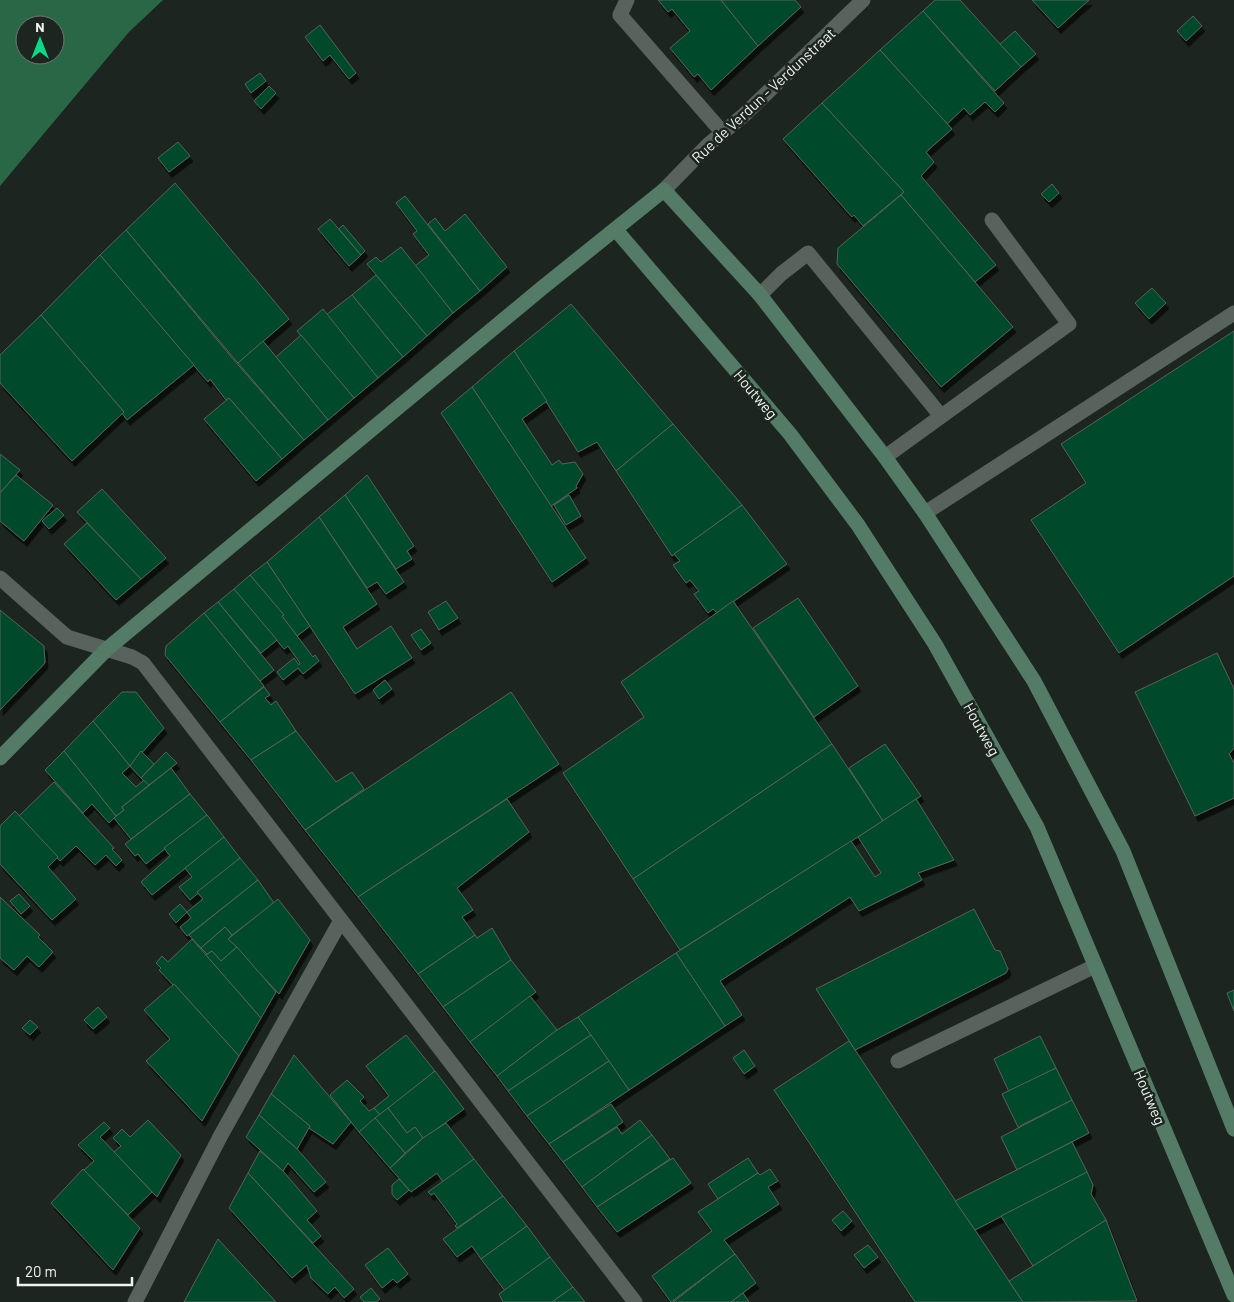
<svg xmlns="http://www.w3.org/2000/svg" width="1234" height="1302" viewBox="0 0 1234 1302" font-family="Barlow,sans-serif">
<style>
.water{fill:#296747;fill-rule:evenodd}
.building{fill:#02492c;stroke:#58625c;filter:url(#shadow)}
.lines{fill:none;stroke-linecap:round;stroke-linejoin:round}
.lane{stroke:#59635d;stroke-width:15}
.street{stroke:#59635d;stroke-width:15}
.secondary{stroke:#537b66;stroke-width:15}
.labels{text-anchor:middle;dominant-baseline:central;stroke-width:5;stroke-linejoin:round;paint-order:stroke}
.street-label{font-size:15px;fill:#eef4f0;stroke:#1c251f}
</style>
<defs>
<filter id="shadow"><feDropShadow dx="3" dy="5.5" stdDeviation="0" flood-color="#0009"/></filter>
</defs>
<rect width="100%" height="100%" fill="#1c251f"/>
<path class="water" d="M0,0H163L129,32L0,186ZM25,25H55V55H25Z"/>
<g class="building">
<path d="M658,0H721L758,46L711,90L698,74L694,77L670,48L690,31L672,9L668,12Z"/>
<path d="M721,0H795L801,7L758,46Z"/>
<path d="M935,0H960L1021,67L995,91L923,11Z"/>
<path d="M1032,0H1089L1058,28Z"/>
<path d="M923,11L1004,103L995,112L985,102L970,115L964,108L947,124L880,50Z"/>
<path d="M1193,16L1202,26L1186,41L1177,31Z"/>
<path d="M320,25L356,73L349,79L330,55L323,61L305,37Z"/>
<path d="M1015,31L1036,54L1021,67L1000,44Z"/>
<path d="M880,50L952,129L926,152L934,162L921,176L996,265L975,282L901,195L904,192L822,103Z"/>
<path d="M260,73L266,81L251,93L245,84Z"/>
<path d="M269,86L276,93L261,109L254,101Z"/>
<path d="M822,103L904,192L863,226L854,215L852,217L783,139Z"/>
<path d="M178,142L190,156L169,172L158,158Z"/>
<path d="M175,183L289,319L238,363L126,230Z"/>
<path d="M1052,184L1059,193L1049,202L1041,194Z"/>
<path d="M901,195L1013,327L941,387L837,264L838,248Z"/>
<path d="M405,196L480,291L453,313L415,266L429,255L413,234L417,231L396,203Z"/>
<path d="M465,214L507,267L480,291L428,224L435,218L445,231Z"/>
<path d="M330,219L361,255L349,266L318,229Z"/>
<path d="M343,225L365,251L361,255L339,229Z"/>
<path d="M126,230L232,358L304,440L282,459L229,398L226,400L210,379L208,382L100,255Z"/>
<path d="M401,247L453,313L427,336L367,264L376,257L381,262Z"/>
<path d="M100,255L194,365L127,420L122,413L124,412L41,315Z"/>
<path d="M376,275L427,336L403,357L352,295Z"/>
<path d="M1152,288L1166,303L1149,319L1135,303Z"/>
<path d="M352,295L403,357L378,378L326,315Z"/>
<path d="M571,304L673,424L616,471L597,442L578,452L514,351Z"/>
<path d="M323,309L378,378L354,398L297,331Z"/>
<path d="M41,315L124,412L72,461L0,383V355Z"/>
<path d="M1234,331V576L1119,653L1031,520L1086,483L1061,444Z"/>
<path d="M301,335L354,398L328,420L276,357Z"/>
<path d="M263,341L328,420L304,440L238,363Z"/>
<path d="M514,351L547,401L522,419L552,465L559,460L562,464L575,462L583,474L576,486L577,488L551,506L472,387Z"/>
<path d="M472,387L586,558L552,582L441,413Z"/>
<path d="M229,398L282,459L256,481L204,419Z"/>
<path d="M673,424L742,505L672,556L616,471Z"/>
<path d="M0,454L20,470L0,493Z"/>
<path d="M16,475L53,505L24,541L0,521V493Z"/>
<path d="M367,475L414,546L407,551L412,559L396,569L345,495Z"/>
<path d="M102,489L166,558L141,579L77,512Z"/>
<path d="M345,495L404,582L386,594L377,582L367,588L319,517Z"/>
<path d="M569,495L581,516L566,525L554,505Z"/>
<path d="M742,505L787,564L717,613L713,609L708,613L694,594L699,591L690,580L686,583L673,565L680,561L674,554Z"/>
<path d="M57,508L64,515L49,529L42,521Z"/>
<path d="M319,517L377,604L343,627L357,649L391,626L412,658L355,694L267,562Z"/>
<path d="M87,523L141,579L116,600L64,544Z"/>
<path d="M267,562L310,626L297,636L282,616L284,615L250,575Z"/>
<path d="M250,575L284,615L282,616L313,657L315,655L319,661L303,674L298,668L283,680L277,672L294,658L299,665L300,663L288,646L284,649L234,589Z"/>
<path d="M234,589L277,640L261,653L218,602Z"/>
<path d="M798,598L858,686L814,717L753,628Z"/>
<path d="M446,601L458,618L439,630L428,612Z"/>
<path d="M733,601L832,744L633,879L563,773L644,717L621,682Z"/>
<path d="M218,602L274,670L260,681L204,613Z"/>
<path d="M0,610L44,646L45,663L0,710Z"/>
<path d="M204,613L264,686L220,722L165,655L166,646Z"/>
<path d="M421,629L431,643L421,650L411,635Z"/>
<path d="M1217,653L1234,689V748L1229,754L1234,763V798L1195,816L1135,692Z"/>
<path d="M385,680L392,689L379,699L373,690Z"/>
<path d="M264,687L270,695L265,698L271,705L276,701L296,731L251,760L220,722Z"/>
<path d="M122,692H136L164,728L130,766L93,721Z"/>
<path d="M511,692L559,764L358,897L305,830Z"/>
<path d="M93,721L130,766L122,773L136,787L144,780L149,785L122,807L124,810L116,816L64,751Z"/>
<path d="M296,731L336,782L352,772L364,789L305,830L251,760Z"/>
<path d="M832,744L883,821L680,950L633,879Z"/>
<path d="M885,744L921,796L883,821L849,768Z"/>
<path d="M64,751L116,816L109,823L92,804L83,813L45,770Z"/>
<path d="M141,751L154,764L141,778L130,766Z"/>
<path d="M166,752L177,763L149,785L141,778Z"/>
<path d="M171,768L190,794L131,839L114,818L124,810L122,807Z"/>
<path d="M54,782L114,848L112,849L122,860L116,866L106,855L95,865L76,846L60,861L19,816Z"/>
<path d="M190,794L207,815L146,864L138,854L135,856L125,844Z"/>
<path d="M507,799L529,832L457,888L473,910L462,917L475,935L418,974L358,897Z"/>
<path d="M916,799L954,860L918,873L922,880L859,911L850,897L720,981L742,1015L725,1026L676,953L851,841L875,877L881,873L858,837Z"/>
<path d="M15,811L58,857L48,867L76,899L52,920L0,864V826Z"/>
<path d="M207,815L224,837L152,895L141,882L170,856L164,848Z"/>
<path d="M224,837L240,858L190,900L179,887L192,877L185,868Z"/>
<path d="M240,858L258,880L187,936L180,927L191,918L187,912L203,899L197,892Z"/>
<path d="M258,880L274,903L232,935L225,927L201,948L189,935Z"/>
<path d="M19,894L30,906L21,914L10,901Z"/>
<path d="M0,897L40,935L38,937L53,952L39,967L27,956L14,970L0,958Z"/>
<path d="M278,899L310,940L279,994L228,939Z"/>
<path d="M180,904L187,912L176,923L169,914Z"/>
<path d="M974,909L995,950L1000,951L1008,969L1006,973L855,1050L816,989Z"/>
<path d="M225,927L232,935L228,939L237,947L221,961L212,951L207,954L201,948Z"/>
<path d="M492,928L511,960L443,1007L418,974L475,935L477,938Z"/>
<path d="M192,939L261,1018L239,1056L174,984L173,985L159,970L161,968L156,963L162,956L168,962Z"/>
<path d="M237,947L276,992L261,1018L206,955L212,951L221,961Z"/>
<path d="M676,953L725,1026L629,1090L578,1017Z"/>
<path d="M511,960L536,992L470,1042L443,1007Z"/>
<path d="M174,984L239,1056L202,1121L146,1061L170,1039L144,1010Z"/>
<path d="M1234,990V1011L1227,993Z"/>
<path d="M530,996L557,1030L497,1076L470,1042Z"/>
<path d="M98,1007L107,1017L93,1029L84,1020Z"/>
<path d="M578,1017L591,1035L508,1091L497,1076L557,1030Z"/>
<path d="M30,1020L38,1027L30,1035L22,1028Z"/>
<path d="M406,1035L435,1071L380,1115L374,1108L389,1096L366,1066Z"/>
<path d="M591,1035L609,1061L527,1116L508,1091Z"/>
<path d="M1040,1036L1056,1068L1009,1092L994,1059Z"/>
<path d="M849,1041L1023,1302H915L774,1090Z"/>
<path d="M744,1050L755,1066L744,1074L733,1058Z"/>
<path d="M294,1055L351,1122L333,1144L309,1128L310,1126L271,1094Z"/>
<path d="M609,1061L629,1090L549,1144L527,1116Z"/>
<path d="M1056,1068L1072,1100L1020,1126L1019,1129L1002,1094Z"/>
<path d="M435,1071L464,1109L423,1139L415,1127L407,1133L388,1108Z"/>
<path d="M347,1080L364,1097L360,1101L369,1111L374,1108L380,1115L359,1132L330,1095Z"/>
<path d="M271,1094L310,1126L297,1149L259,1115Z"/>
<path d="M1072,1100L1089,1133L1017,1170L1001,1137Z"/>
<path d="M611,1104L623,1122L563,1162L549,1144Z"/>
<path d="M388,1108L407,1133L415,1127L423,1138L405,1153L375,1118Z"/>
<path d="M259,1115L297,1149L326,1182L314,1192L288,1163L283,1171L246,1137Z"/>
<path d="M375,1118L405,1153L390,1168L359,1132Z"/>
<path d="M148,1120L181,1155L157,1197L114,1152L121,1146L113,1138L122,1129L130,1137Z"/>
<path d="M640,1120L652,1135L582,1187L563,1162L617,1127L622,1134Z"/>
<path d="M104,1122L110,1128L100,1137L152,1192L128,1215L84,1170L94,1161L78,1145Z"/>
<path d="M446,1123L474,1159L443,1182L437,1173L411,1192L390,1168L423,1138Z"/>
<path d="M652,1135L670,1159L597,1207L582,1187Z"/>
<path d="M1072,1142L1087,1172L975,1230L955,1201Z"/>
<path d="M260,1151L283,1171L317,1211L307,1220L321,1236L313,1243L248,1173Z"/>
<path d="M673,1158L691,1183L617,1232L597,1207Z"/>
<path d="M748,1158L758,1173L718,1199L708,1184Z"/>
<path d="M474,1159L503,1196L457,1228L455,1226L457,1224L434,1193L431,1195L428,1192Z"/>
<path d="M83,1169L140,1228L113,1270L51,1203Z"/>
<path d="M770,1169L778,1181L768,1187L779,1204L724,1240L735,1254L671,1302L652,1276L712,1231L698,1212L758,1173L760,1175Z"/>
<path d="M1087,1172L1093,1185L1091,1194L1106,1220L1033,1266L1001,1216Z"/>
<path d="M248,1173L354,1289L344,1298L335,1287L328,1294L311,1278L307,1265L292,1278L229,1208Z"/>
<path d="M399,1179L409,1190L397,1200L392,1194V1185Z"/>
<path d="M503,1196L527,1226L481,1259L472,1246L457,1257L443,1239Z"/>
<path d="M843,1211L852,1221L841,1231L832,1220Z"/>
<path d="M1106,1220L1137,1301L1023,1302L1009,1281Z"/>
<path d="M527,1226L550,1257L505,1291L481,1259Z"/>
<path d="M218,1239L276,1302H184Z"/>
<path d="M868,1245L878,1257L864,1268L854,1255Z"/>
<path d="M388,1248L408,1274L397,1283L393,1279L382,1288L365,1265Z"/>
<path d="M735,1254L756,1283L731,1302H673Z"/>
<path d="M550,1257L573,1287L552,1302H503L499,1294Z"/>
<path d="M573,1287L585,1302H552Z"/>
<path d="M371,1288L380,1299L376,1302H364L360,1297Z"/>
<path d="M743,1293L749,1302H731Z"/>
</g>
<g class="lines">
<g class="lane">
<path d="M627,0L620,15L723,133"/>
<path d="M760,295L781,274L808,253L941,416"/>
<path d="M885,457L1069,324L992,220"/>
<path d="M925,513L1234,313"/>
<path d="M898,1061L1095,966"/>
</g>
<g class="street">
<path d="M664,190L709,144L744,115L863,0"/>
<path d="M0,578L67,637L132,657L143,663L635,1302"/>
<path d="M135,1302L221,1135L340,922"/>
</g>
<g class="secondary">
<path d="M616,230L790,434L858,525L935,644L1037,827L1234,1295"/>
<path d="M0,758L107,649L542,288L664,190L760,295L885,457L925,513L1034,681L1123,851L1234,1129"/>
</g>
</g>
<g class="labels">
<g class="street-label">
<text transform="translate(763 95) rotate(-43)">Rue de Verdun - Verdunstraat</text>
<text transform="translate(756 394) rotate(50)">Houtweg</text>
<text transform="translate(982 729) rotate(61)">Houtweg</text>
<text transform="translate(1150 1097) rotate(67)">Houtweg</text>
</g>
</g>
<g transform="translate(40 40)"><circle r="24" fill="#1c251f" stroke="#707873"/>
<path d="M0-4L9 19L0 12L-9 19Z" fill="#0ed98a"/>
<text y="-8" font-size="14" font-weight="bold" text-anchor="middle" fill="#eef4f0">N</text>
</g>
<path d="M18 1277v8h114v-8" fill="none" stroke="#eef4f0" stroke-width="2.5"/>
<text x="25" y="1277" font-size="15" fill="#eef4f0" stroke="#1c251f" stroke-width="4" paint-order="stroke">20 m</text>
</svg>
